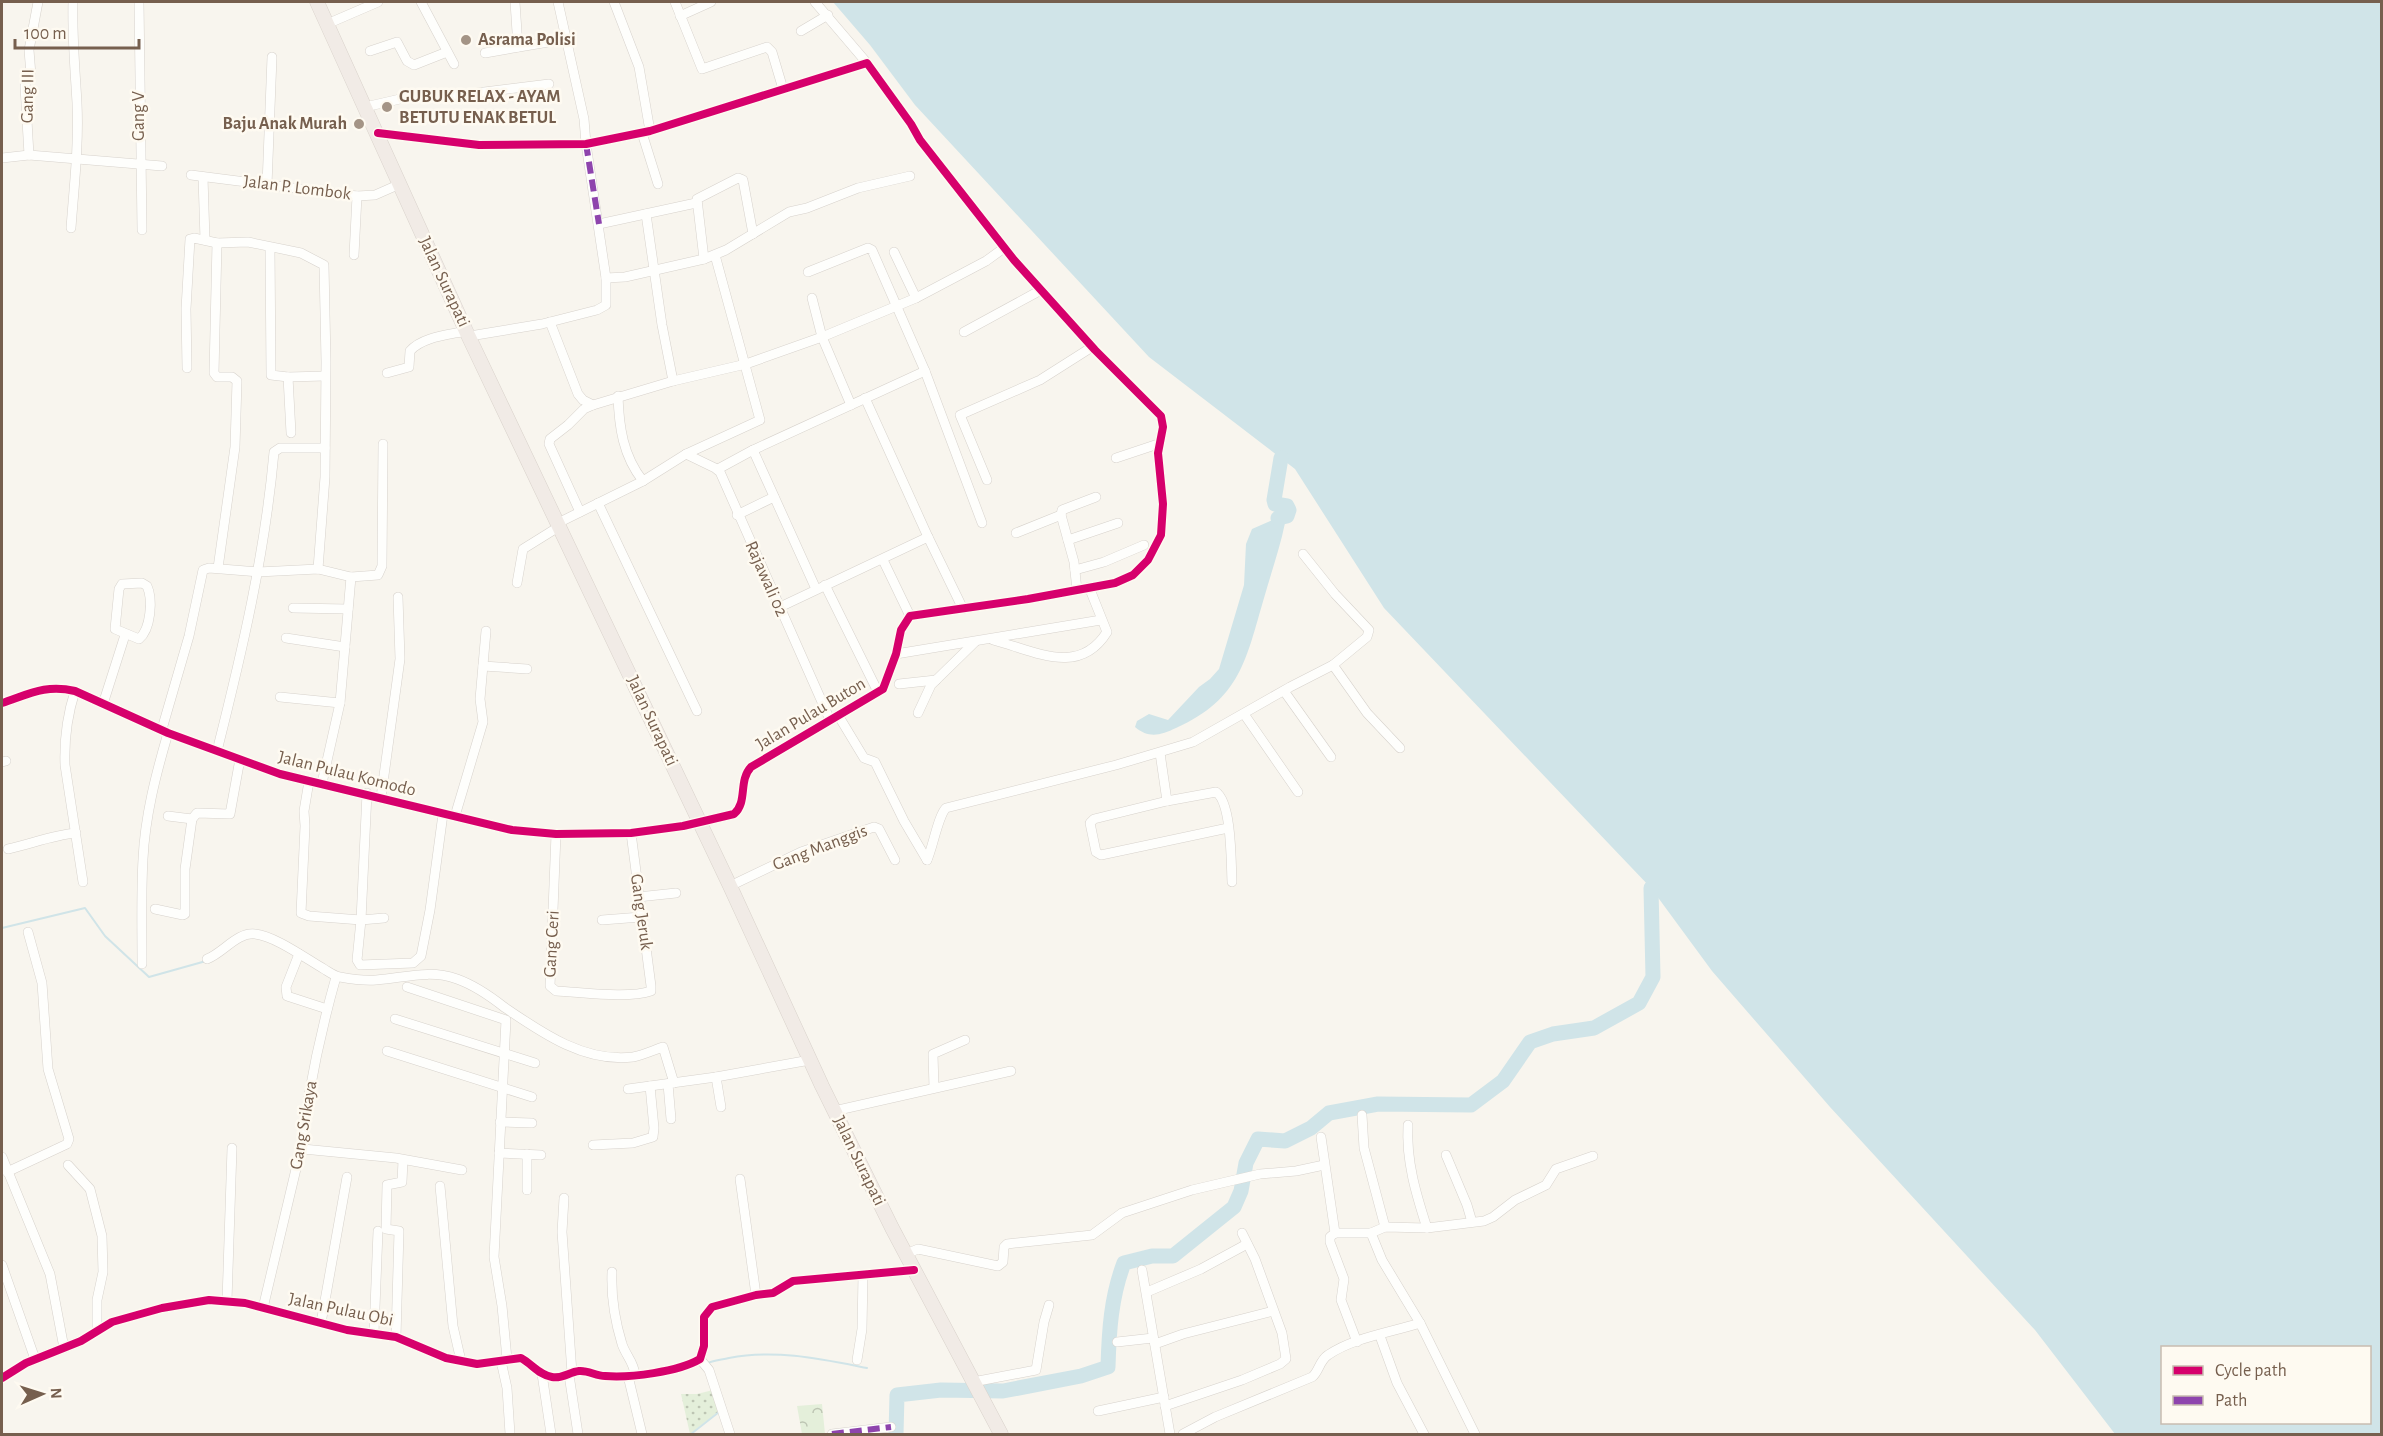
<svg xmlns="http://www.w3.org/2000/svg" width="2383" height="1436" viewBox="0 0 2383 1436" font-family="'Alegreya Sans',sans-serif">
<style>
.grass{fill:url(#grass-dots)}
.forest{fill:url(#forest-crowns)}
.water{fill:#d0e4e8;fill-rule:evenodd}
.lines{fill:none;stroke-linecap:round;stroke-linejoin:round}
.stream{stroke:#d0e4e8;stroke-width:2}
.river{stroke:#d0e4e8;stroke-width:15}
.minor-casing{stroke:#d7d2cc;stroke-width:10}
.highway-casing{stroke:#d9d2cb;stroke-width:15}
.minor{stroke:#fefefc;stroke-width:9}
.highway{stroke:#f1ebe6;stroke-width:14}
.quiet{stroke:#8e44ad;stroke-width:6;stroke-dasharray:12 6;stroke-linecap:butt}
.cycleway-casing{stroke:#fefaf1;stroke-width:11}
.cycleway{stroke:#d6006c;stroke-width:8}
.poi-dot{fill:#a49486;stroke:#fefaf1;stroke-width:2}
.labels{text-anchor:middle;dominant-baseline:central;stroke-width:5;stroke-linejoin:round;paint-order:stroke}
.poi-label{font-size:18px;font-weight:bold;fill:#765f4e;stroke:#fefaf1;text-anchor:start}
.street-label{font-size:18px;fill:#765f4e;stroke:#fefaf1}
</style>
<defs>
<pattern id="grass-dots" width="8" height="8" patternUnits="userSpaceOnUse" patternTransform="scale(1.5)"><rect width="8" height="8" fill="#e4efda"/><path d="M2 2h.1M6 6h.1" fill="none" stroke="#bdc5b3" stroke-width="1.8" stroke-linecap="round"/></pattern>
<pattern id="forest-crowns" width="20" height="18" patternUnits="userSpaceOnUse" patternTransform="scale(1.5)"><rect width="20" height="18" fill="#e4efda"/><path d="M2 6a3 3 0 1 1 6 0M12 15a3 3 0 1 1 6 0" fill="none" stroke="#bdc5b3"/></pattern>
</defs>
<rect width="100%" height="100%" fill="#f8f5ee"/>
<path class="grass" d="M713,1390L719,1411L690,1434L681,1394H697Z"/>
<path class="forest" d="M822,1404L825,1434H802L797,1406Z"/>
<g class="water">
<path d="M833,2H2381V1434H2115L2035,1330L1830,1107L1712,971L1651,888L1384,608L1295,469L1149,357L915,105L870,45ZM2162,1348H2370V1422H2162Z"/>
<path d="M1277,518H1282L1285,523C1280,548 1271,573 1264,598C1246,659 1241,699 1176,728C1161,735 1149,739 1135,727L1137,721L1149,714L1168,720L1199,687L1210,679L1219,669L1244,585L1246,544L1252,529Z"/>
</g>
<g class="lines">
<g class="stream">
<path d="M2,928L85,908L105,936L149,977L206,961"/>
<path d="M706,1364C713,1360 721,1360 729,1358C776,1349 821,1359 867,1368"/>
<path d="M691,1434L719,1412"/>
</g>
<g class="river">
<path d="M1278,518L1287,516L1289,510L1287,506L1275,504L1274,500L1281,458"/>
<path d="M896,1434L897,1395L941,1390L1003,1391L1081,1376L1108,1367C1109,1331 1111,1297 1124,1263L1152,1256H1173L1234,1207L1241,1191L1246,1163L1258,1139L1285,1141L1311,1128L1329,1113L1378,1104L1471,1105L1503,1081L1530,1042L1553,1034L1594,1028L1639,1003L1653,977L1651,888"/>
</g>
<defs>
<g id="minor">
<path d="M139,2L142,230"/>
<path d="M421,2L454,64"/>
<path d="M515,2L518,47"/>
<path d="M614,2L639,67L650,131"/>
<path d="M675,2L702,69L767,47L772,52L783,89"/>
<path d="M815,2L867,63"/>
<path d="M680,16L711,2"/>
<path d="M327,24L378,2"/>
<path d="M801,31L828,15"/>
<path d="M370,51L397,42L407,61L414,65L447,52"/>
<path d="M485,53L566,39"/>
<path d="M365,107L413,96L424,97L460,95L549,84"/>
<path d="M642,133L658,184"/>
<path d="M29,155L25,86L26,81L31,75L29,50L38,2"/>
<path d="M2,158L29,155L162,166"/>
<path d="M191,175L357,196L375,195L400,184"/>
<path d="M203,177L205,240"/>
<path d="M267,185L272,57"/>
<path d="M646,214L662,325L673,381"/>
<path d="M599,224L696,203"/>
<path d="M71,228C74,187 79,145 77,103C75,68 72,37 73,2"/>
<path d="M217,243L214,373L217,377H232L237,381L235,447L218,568"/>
<path d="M270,248L271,375L288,377L325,376"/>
<path d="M894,252L916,298"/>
<path d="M354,255L357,196"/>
<path d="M704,259L697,199L738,178L743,180L753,234"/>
<path d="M808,272L868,248L872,250L925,371L982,523"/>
<path d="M606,278L625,277L704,259L726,250L789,212L807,208L858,188L910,176"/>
<path d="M812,298L822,337L851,405"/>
<path d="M550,322L578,394L583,400L593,405"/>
<path d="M964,332L1041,290"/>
<path d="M470,336L542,324L597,310L606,305V278L586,144L584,119L558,2"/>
<path d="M187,368L186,309L190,239L194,238L217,243L248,242L301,253L324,265L326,362L325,477L318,569"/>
<path d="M387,373L409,367L410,351C422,337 448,335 466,331"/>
<path d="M288,377L291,433"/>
<path d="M618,396C619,427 623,456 643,481"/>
<path d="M865,398L928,537L963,609"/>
<path d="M753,450L816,589"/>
<path d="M686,454L715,468L720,472L830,720"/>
<path d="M1116,458L1158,444"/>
<path d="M718,469L753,450L925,371"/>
<path d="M987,480L960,415L1040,380L1092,347"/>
<path d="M598,503L697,711"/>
<path d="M580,512L549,444L550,439L568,425L584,409L593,405L673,381L746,364L822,337L916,298L986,261L1004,248"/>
<path d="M737,515L774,497"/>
<path d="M1061,515L1074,562L1077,590"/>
<path d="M558,523L643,481L686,454L760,420L715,255"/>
<path d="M1016,533L1061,515L1062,510L1096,497"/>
<path d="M1068,540L1118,523"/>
<path d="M883,560L910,616"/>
<path d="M1075,570L1104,562L1144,545"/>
<path d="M517,583L523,549L560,526"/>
<path d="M122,584L142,583L147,586C153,599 151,629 139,639L115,629L119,589Z"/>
<path d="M825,585L878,692"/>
<path d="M780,607L928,537"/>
<path d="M293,608L348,609"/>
<path d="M286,638L345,647"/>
<path d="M993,640C1035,651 1079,677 1107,632L1089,587"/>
<path d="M896,654L1101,620"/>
<path d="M1333,665L1367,713L1400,748"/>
<path d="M483,666L527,669"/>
<path d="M899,684L936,680"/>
<path d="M75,691C67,716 64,738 65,765L83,882"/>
<path d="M1284,691L1331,757"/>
<path d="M280,697L340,703"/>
<path d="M2,703C29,694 46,684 75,691L168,733L280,774L512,830L556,834L631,833L683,826L734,814C748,802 738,781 751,767L883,689L896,654L901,630L910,616L1028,599L1115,583L1133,575L1148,560L1161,535L1163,504L1158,453L1163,427L1161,416L1095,350L1014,260L920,140L911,124L867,63L650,131L586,144L479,145L378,133"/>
<path d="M103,704L125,635"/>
<path d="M918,713L931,685L975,642"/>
<path d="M1244,714L1298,792"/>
<path d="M838,715L864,758L875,762L904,821L927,860"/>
<path d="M162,729L189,636L203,570L209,568L258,572L318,569L351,577L378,575L382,566L383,444"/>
<path d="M217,751C242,652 265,554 274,452L280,448H325"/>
<path d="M1160,753L1167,801"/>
<path d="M2,762L6,761"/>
<path d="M309,781L304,811L305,826L301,913L309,916L361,920L384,918"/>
<path d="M322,783L340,703L351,577"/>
<path d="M367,793L361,920L357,960L360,965L413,963L421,956L430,910L443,814"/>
<path d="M381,797L400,659L398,597"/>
<path d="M168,816L192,819"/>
<path d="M455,816L483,722L480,699L486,631"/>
<path d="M1228,828L1101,855L1096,852L1090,823L1094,819L1167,801L1216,792C1232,803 1231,863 1232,882"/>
<path d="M556,834L550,986L556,991C581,992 628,999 651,991V986L631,833"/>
<path d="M8,849C31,844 53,835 76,833"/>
<path d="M927,860C933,847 938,816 946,808L1116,765L1193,742L1290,687L1333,665L1367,637L1369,630L1335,594L1303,554"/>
<path d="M730,886L801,852L874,827L879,829L895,860"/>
<path d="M638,897L676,893"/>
<path d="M155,909L183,915L185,914V869L192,819L197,813L230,814L240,759"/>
<path d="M602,920L641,917"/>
<path d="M299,954L286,987L287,996L327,1009"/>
<path d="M207,959C223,953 237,932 255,934C275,936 305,958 324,969C329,972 334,976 340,977C351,979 364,981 376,980C404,978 429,969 457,979C474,985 490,996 504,1007C542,1033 585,1063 633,1057C643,1055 654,1050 663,1047L674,1083"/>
<path d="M142,964C142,929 141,894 143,859C145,816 156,774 168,733"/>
<path d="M407,987L506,1020L494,1257L502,1306L507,1359"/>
<path d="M395,1019L535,1063"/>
<path d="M387,1051L532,1097"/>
<path d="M716,1077L721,1107"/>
<path d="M668,1084L671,1119"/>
<path d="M934,1088L933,1054L965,1040"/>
<path d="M628,1089L716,1077L810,1060"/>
<path d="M834,1111L1011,1071"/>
<path d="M1362,1115L1364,1148L1385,1227"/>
<path d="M500,1122L532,1123"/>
<path d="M1408,1125C1406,1161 1416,1194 1427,1228"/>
<path d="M1321,1137L1335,1233L1330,1237V1242L1344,1279L1341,1300L1357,1342"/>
<path d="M593,1145L633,1143L653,1137L654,1128L650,1086"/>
<path d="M303,1149L396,1158L462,1170"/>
<path d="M499,1153L541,1155"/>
<path d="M1446,1155L1467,1205L1472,1222"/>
<path d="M2,1157L50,1274L64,1348"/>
<path d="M68,1165L90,1189L102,1236L103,1272L97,1300V1331"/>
<path d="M7,1172L67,1144L69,1139L48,1069L42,983L28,932"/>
<path d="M740,1179L756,1295"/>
<path d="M440,1186L453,1326L461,1361"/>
<path d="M527,1190V1154"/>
<path d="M564,1198L562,1232L572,1373"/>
<path d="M1335,1233H1371L1385,1227L1427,1228L1484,1221L1493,1217L1515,1200L1546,1185L1556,1169L1593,1156"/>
<path d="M1371,1233L1382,1260L1420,1323L1475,1434"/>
<path d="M906,1254L918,1249L998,1266L1003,1262L1004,1247L1007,1244L1092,1235L1122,1213L1192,1190L1260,1174L1296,1171L1324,1165"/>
<path d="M2,1265L35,1359"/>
<path d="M1142,1270L1170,1434"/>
<path d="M612,1272C611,1296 615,1321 622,1344C626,1356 634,1362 635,1375"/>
<path d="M1147,1292L1201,1269L1247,1244"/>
<path d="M227,1301L232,1148"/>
<path d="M263,1308L296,1169C305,1144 304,1121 309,1095C316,1055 325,1016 336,977"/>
<path d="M321,1323L347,1177"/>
<path d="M374,1333L378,1231"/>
<path d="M1380,1336L1397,1383L1424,1434"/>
<path d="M396,1337L399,1231L386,1229L387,1185L402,1182L403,1160"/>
<path d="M1117,1342L1153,1338"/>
<path d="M1155,1344L1183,1334L1273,1311"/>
<path d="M700,1359L709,1370L730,1434"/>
<path d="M857,1360L862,1329L863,1275"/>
<path d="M501,1361L507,1388L510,1434"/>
<path d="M542,1374L551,1434"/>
<path d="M569,1375L578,1434"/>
<path d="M628,1376L642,1434"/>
<path d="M2,1378L26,1363L81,1341L112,1322L162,1308L209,1300L245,1303L347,1330L396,1337L446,1358L477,1364L521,1358C532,1364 539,1375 552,1377C563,1379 569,1372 579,1371C588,1370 596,1376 605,1376C630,1378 678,1372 700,1359L704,1346V1317L712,1307L756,1295L773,1293L793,1281L914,1270"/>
<path d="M973,1382L1036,1370L1044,1322L1049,1305"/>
<path d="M1165,1406L1242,1380L1280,1364L1286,1359L1282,1333L1255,1259L1242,1233"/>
<path d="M1098,1411L1164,1397"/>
<path d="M832,1434L891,1427"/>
<path d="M1183,1434L1215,1417L1312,1377C1319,1372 1319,1361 1328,1355C1352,1338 1392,1332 1420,1323"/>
</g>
<path id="highway" d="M317,2L466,331L730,886L822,1086L892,1228L1001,1434"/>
</defs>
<use href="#minor" class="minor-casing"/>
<use href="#highway" class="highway-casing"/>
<use href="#minor" class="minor"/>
<use href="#highway" class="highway"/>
<g class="quiet">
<path d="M586,144L599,224"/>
<path d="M832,1434L891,1427"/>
</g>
<defs>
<g id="cycleway">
<path d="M2,703C29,694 46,684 75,691L168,733L280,774L512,830L556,834L631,833L683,826L734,814C748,802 738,781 751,767L883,689L896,654L901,630L910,616L1028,599L1115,583L1133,575L1148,560L1161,535L1163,504L1158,453L1163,427L1161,416L1095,350L1014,260L920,140L911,124L867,63L650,131L586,144L479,145L378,133"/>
<path d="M2,1378L26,1363L81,1341L112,1322L162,1308L209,1300L245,1303L347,1330L396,1337L446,1358L477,1364L521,1358C532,1364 539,1375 552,1377C563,1379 569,1372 579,1371C588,1370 596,1376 605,1376C630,1378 678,1372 700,1359L704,1346V1317L712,1307L756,1295L773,1293L793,1281L914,1270"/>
</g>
</defs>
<use href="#cycleway" class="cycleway-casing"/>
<use href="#cycleway" class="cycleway"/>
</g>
<g class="poi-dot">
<circle cx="466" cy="40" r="6"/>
<circle cx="387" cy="107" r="6"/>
<circle cx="359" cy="124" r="6"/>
</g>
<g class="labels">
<g class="poi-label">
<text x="478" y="40">Asrama Polisi</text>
<text x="399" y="97">GUBUK RELAX - AYAM<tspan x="399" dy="21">BETUTU ENAK BETUL</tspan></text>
<text x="347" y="124" text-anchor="end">Baju Anak Murah</text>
</g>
<g class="street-label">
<text transform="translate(28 96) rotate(-89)">Gang III</text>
<text transform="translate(139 116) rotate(-90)">Gang V</text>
<text transform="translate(297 188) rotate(7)">Jalan P. Lombok</text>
<text transform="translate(444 282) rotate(65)">Jalan Surapati</text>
<text transform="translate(766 579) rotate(66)">Rajawali 02</text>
<text transform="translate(811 714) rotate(-31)">Jalan Pulau Buton</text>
<text transform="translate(652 721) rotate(65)">Jalan Surapati</text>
<text transform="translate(347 774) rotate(14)">Jalan Pulau Komodo</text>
<text transform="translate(820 848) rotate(-21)">Gang Manggis</text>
<text transform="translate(641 912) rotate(82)">Gang Jeruk</text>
<text transform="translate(552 944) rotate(-87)">Gang Ceri</text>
<text transform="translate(304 1125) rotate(-80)">Gang Srikaya</text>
<text transform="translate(859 1161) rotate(64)">Jalan Surapati</text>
<text transform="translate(341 1310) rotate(12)">Jalan Pulau Obi</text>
</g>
</g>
<rect width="2383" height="1436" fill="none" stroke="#765f4e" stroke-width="6"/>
<rect x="2161" y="1346" width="210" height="78" fill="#fefaf1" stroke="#c8bcb0" stroke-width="1.5"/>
<rect x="2173" y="1366" width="30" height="9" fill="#d6006c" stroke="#c8bcb0" stroke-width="1.5"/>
<text x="2215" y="1376" font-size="18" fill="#765f4e">Cycle path</text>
<rect x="2173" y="1396" width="30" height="9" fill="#8e44ad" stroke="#c8bcb0" stroke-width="1.5"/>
<text x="2215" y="1406" font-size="18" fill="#765f4e">Path</text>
<g transform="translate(42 1394) rotate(87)" stroke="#fefaf1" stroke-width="4.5" paint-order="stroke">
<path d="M0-4.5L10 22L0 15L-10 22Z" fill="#765f4e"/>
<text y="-9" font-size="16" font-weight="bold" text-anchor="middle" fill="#765f4e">N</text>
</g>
<path d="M15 39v9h124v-9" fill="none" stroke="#765f4e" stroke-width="3"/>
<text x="24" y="39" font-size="18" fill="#765f4e" stroke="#fefaf1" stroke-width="4.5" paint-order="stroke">100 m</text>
</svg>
